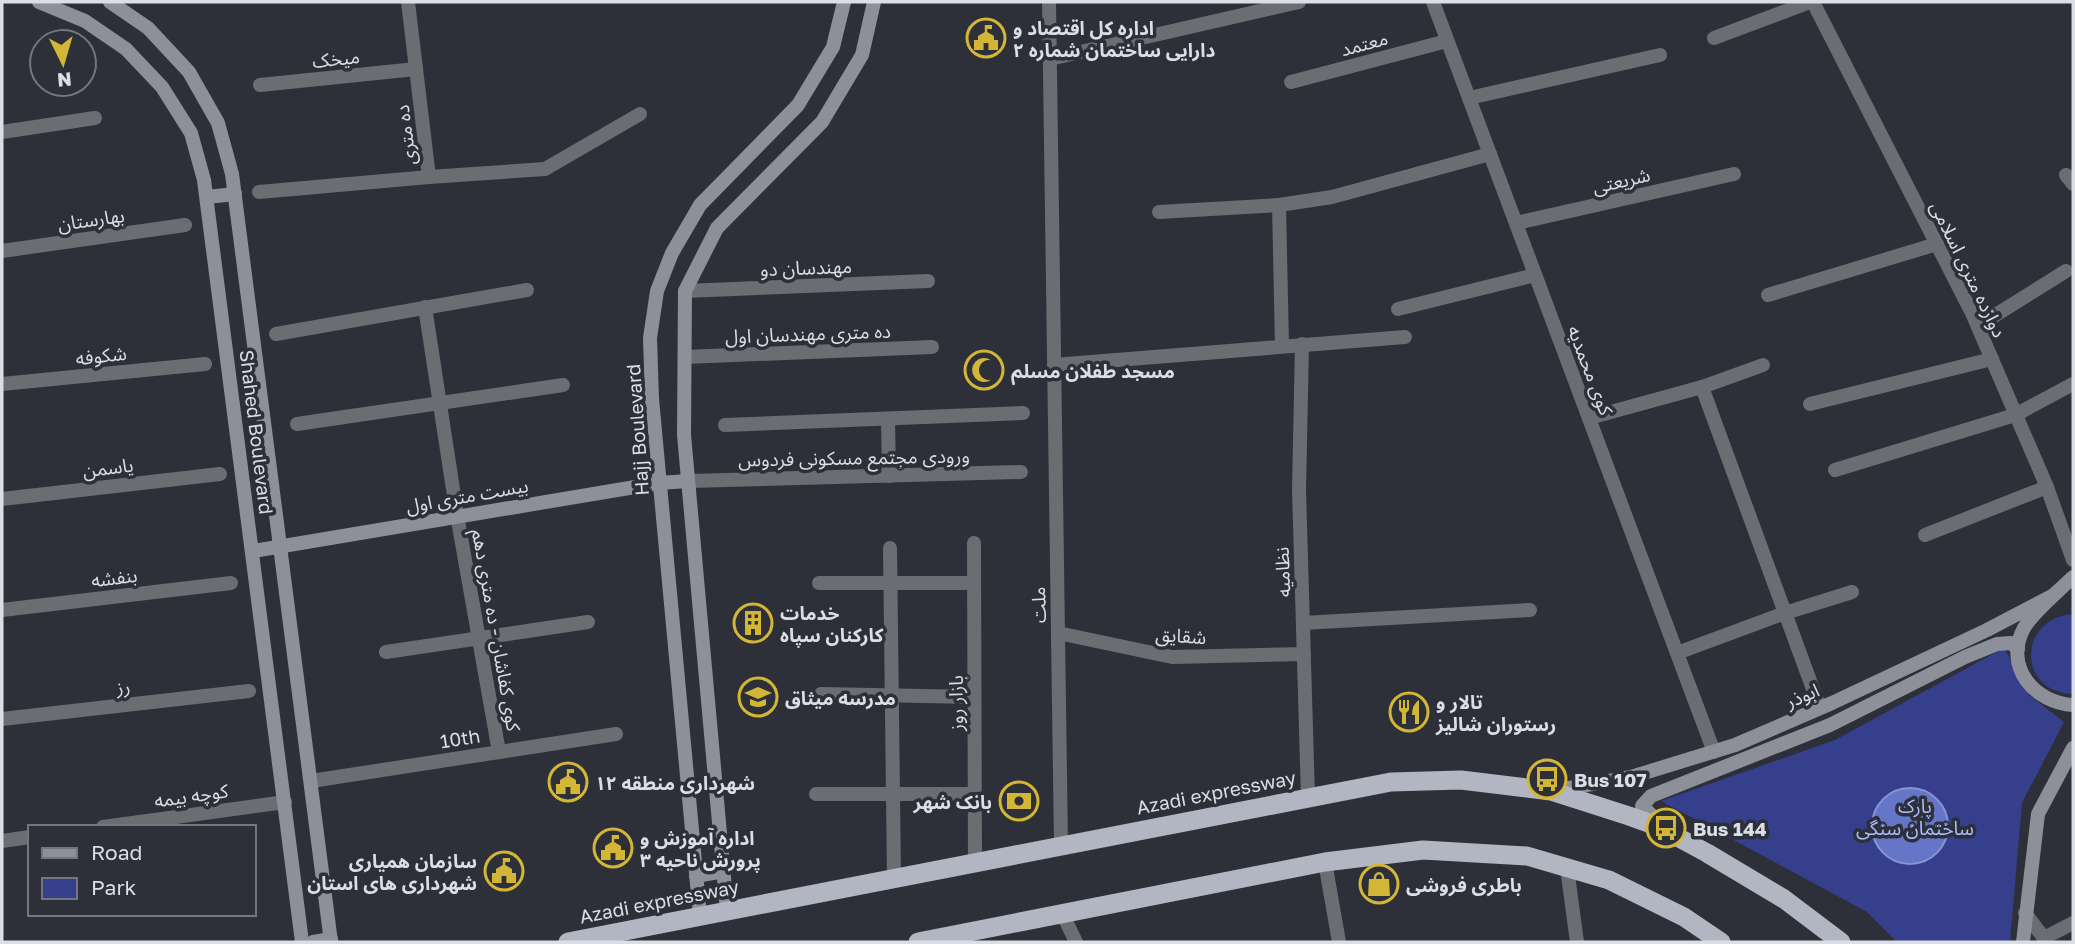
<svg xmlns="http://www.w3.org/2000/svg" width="2075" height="944" viewBox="0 0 2075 944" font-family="'Golos Text','Noto Sans Arabic',sans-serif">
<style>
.green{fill:#353f8b}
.water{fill:#6575c8;stroke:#8994d1;stroke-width:2}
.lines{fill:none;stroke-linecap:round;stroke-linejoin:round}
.minor{stroke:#6c6d73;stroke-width:14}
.tertiary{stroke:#6c6d73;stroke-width:14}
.secondary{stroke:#8d9098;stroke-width:14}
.trunk{stroke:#b2b6c2;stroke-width:19}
.labels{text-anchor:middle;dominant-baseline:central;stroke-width:7;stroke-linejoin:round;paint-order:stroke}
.poi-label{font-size:19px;font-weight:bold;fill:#dcdee5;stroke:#2d3039;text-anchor:start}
.street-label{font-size:19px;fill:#dcdee5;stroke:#2d3039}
.park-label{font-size:19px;fill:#acbcfe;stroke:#2d3039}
</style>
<rect width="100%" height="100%" fill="#2d3039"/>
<g class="green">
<path d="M2073,614V694C2018,693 2016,619 2073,614Z"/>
<path d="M2004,648L2029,695L2064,722L2022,803L2010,942H1897L1867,912L1661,801L1835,740Z"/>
</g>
<circle class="water" cx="1910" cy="826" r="38"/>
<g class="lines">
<g class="minor">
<path d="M1433,2L1714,752"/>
<path d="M1813,2L1972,313L2047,487L2073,560"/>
<path d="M1714,38L1810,2"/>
<path d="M1050,59L1299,2"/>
<path d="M1291,82L1447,41"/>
<path d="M260,85L416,69"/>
<path d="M1469,98L1660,55"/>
<path d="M2,132L95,118"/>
<path d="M2066,175L2073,184"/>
<path d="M429,177L545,169L640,114"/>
<path d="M259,192L429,177L408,2"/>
<path d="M1279,205L1282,346"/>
<path d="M1159,212L1279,205L1332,197L1490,154"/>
<path d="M1516,223L1734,174"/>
<path d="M2,251L185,225"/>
<path d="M685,291L928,281"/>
<path d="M1768,295L1937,244"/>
<path d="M425,307L457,515L499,752"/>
<path d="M1398,309L1535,275"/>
<path d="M1978,326L2066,271"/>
<path d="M276,334L527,290"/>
<path d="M1302,344L1299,490L1308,798"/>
<path d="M685,357L932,347"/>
<path d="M1054,365L1405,337"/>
<path d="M2,384L205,364"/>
<path d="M1702,387L1820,708"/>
<path d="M1810,404L1992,359"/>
<path d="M1589,418L1702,387L1763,365"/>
<path d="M888,419L889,476"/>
<path d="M297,424L563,385"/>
<path d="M725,425L1023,413"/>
<path d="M1835,470L2015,415L2073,384"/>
<path d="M688,481L1021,472"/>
<path d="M2,499L220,474"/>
<path d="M1925,535L2047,487"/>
<path d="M974,543L975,862"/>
<path d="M890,548L894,878"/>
<path d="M819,583H974"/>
<path d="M2,610L231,583"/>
<path d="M1303,623L1530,610"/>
<path d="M1058,633L1172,657L1304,654"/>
<path d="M386,652L588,622"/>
<path d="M1677,653L1785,613L1852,592"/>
<path d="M821,694L974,697"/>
<path d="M2,719L249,691"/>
<path d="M311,781L616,734"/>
<path d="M816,794H974"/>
<path d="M103,827L285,802"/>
<path d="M2,841L30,837"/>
<path d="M1325,862L1339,942"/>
<path d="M1567,868L1577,942"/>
<path d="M1063,915L1076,942"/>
<path d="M2044,938L2073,923"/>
</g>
<g class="tertiary">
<path d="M1049,2L1061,845"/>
<path d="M2025,913L2047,942"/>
</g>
<g class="secondary">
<path d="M39,2L85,21L126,49L162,87L191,133L204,180L302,942"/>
<path d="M110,2L148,28L189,72L218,123L232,174L331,942"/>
<path d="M207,197L235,194"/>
<path d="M253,551L659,483L688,481"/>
<path d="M2073,577C2060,590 2032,613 2024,628C2003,667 2035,703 2073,705"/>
<path d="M1553,791L1631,777L1735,745L1832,703L1987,630L2054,595"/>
<path d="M1664,827L1642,806L1651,796L1830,725L1965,657L1997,644L2011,643L2018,649"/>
<path d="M696,876L724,871"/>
<path d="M727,911L684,435L685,291L717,228L822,122L862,55L874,2"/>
<path d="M700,916L652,399L650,338L657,291L672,253L700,205L798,105L833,47L844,2"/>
<path d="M313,942L331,939"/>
<path d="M2023,942L2038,814L2073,748"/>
</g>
<g class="trunk">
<path d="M568,942L1391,782L1461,780L1551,791L1629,816L1657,826L1707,853L1784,899L1841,942"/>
<path d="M918,942L1325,862L1423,850L1527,856L1609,880L1684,917L1721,942"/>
</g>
</g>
<defs>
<symbol id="civic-ring" viewBox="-11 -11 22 22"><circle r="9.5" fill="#2d3039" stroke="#d3b635" stroke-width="1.5"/><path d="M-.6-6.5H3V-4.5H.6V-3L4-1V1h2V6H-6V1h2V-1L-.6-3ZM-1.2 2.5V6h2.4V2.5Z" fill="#d3b635"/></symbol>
<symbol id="mosque-ring" viewBox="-11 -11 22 22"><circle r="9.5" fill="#2d3039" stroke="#d3b635" stroke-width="1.5"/><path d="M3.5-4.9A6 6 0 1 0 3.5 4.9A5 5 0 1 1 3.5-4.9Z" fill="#d3b635"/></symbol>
<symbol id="building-ring" viewBox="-11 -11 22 22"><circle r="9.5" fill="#2d3039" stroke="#d3b635" stroke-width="1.5"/><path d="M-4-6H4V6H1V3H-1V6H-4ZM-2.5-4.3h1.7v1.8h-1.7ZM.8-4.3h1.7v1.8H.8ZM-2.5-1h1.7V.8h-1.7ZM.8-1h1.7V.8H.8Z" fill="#d3b635"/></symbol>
<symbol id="school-ring" viewBox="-11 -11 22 22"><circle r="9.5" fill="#2d3039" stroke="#d3b635" stroke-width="1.5"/><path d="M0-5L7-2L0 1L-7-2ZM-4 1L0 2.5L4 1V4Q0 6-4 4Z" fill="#d3b635"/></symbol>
<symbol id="restaurant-ring" viewBox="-11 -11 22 22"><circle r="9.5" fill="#2d3039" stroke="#d3b635" stroke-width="1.5"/><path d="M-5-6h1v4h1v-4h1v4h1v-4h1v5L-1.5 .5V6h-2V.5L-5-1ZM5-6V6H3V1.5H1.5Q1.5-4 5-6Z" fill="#d3b635"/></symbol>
<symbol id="bus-ring" viewBox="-11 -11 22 22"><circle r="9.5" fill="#2d3039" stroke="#d3b635" stroke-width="1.5"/><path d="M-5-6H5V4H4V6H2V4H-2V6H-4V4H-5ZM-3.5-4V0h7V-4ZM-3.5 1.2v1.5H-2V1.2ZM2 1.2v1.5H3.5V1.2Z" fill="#d3b635"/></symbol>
<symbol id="bank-ring" viewBox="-11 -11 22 22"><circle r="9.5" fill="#2d3039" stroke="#d3b635" stroke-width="1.5"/><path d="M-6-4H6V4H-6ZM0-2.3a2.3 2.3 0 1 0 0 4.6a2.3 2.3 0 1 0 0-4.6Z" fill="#d3b635"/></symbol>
<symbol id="shop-ring" viewBox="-11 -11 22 22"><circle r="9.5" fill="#2d3039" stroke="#d3b635" stroke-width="1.5"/><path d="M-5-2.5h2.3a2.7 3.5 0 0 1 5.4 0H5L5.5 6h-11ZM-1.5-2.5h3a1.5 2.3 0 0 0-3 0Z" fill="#d3b635"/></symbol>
</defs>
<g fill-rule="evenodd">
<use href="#civic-ring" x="964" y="16" width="44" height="44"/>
<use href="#mosque-ring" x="962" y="348" width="44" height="44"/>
<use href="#building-ring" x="731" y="601" width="44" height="44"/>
<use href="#school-ring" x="736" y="675" width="44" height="44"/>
<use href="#restaurant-ring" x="1387" y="690" width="44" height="44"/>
<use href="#bus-ring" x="1525" y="757" width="44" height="44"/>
<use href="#civic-ring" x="546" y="760" width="44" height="44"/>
<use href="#bank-ring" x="997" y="779" width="44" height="44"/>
<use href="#bus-ring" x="1644" y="806" width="44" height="44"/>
<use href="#civic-ring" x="591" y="826" width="44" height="44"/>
<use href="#civic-ring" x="482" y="849" width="44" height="44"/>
<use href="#shop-ring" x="1357" y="862" width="44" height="44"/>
</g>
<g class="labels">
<g class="poi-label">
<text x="1013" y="27">اداره کل اقتصاد و<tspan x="1013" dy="22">دارایی ساختمان شماره ۲</tspan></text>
<text x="1011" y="370">مسجد طفلان مسلم</text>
<text x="780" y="612">خدمات<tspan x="780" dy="22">کارکنان سپاه</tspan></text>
<text x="785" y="697">مدرسه میثاق</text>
<text x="1436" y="701">تالار و<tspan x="1436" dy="22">رستوران شالیز</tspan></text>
<text x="1574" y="779">Bus 107</text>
<text x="595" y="782">شهرداری منطقه ۱۲</text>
<text x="992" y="801" text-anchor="end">بانک شهر</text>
<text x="1693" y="828">Bus 144</text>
<text x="640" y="837">اداره آموزش و<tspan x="640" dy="22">پرورش ناحیه ۳</tspan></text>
<text x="477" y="860" text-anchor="end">سازمان همیاری<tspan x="477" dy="22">شهرداری های استان</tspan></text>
<text x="1406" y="884">باطری فروشی</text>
</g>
<g class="street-label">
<text transform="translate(1364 43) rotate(-15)">معتمد</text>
<text transform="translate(336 58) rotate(-6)">میخک</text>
<text transform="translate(405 135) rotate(-97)">ده متری</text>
<text transform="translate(1621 180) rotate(-13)">شریعتی</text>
<text transform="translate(91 219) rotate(-8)">بهارستان</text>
<text transform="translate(806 267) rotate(-2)">مهندسان دو</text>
<text transform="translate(1969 269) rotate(64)">دوازده متری اسلامی</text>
<text transform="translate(808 333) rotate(-2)">ده متری مهندسان اول</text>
<text transform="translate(101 355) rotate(-6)">شکوفه</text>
<text transform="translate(1591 370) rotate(69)">کوی محمدیه</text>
<text transform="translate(637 430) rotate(-94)">Hajj Boulevard</text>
<text transform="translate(257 432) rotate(83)">Shahed Boulevard</text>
<text transform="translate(854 457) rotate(-1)">ورودی مجتمع مسکونی فردوس</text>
<text transform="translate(108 467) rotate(-7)">یاسمن</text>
<text transform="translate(467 495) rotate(-10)">بیست متری اول</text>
<text transform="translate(1282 572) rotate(-92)">نظامیه</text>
<text transform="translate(114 577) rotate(-7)">بنفشه</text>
<text transform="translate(1038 605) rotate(-91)">ملت</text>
<text transform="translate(497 630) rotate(80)">کوی کفاشان - ده متری دهم</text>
<text transform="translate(1181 635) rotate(4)">شقایق</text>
<text transform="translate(123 686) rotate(-7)">رز</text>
<text transform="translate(1802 695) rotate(-23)">ابوذر</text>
<text transform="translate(955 703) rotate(-90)">بازار روز</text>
<text transform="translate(460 738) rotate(-9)">10th</text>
<text transform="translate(1216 792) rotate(-11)">Azadi expressway</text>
<text transform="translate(191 795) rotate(-8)">کوچه بیمه</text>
<text transform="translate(659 901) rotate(-11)">Azadi expressway</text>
</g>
<g class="park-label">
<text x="1915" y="805">پارک<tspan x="1915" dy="22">ساختمان سنگی</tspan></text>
</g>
</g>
<rect width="2075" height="944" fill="none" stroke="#dcdee5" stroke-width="7"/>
<rect x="28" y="825" width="228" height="91" fill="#2d3039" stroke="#73767e" stroke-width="2"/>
<rect x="42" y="848" width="35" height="10" fill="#8d9098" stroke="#73767e" stroke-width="2"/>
<text x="91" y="860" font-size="21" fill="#dcdee5">Road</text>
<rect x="42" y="878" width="35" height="21" fill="#353f8b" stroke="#73767e" stroke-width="2"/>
<text x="91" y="895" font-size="21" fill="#dcdee5">Park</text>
<g transform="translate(63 63) rotate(175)"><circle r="33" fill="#2d3039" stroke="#73767e" stroke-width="2"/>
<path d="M0-5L12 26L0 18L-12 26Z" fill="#d3b635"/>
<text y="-10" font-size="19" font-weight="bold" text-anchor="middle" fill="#dcdee5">N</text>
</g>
</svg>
